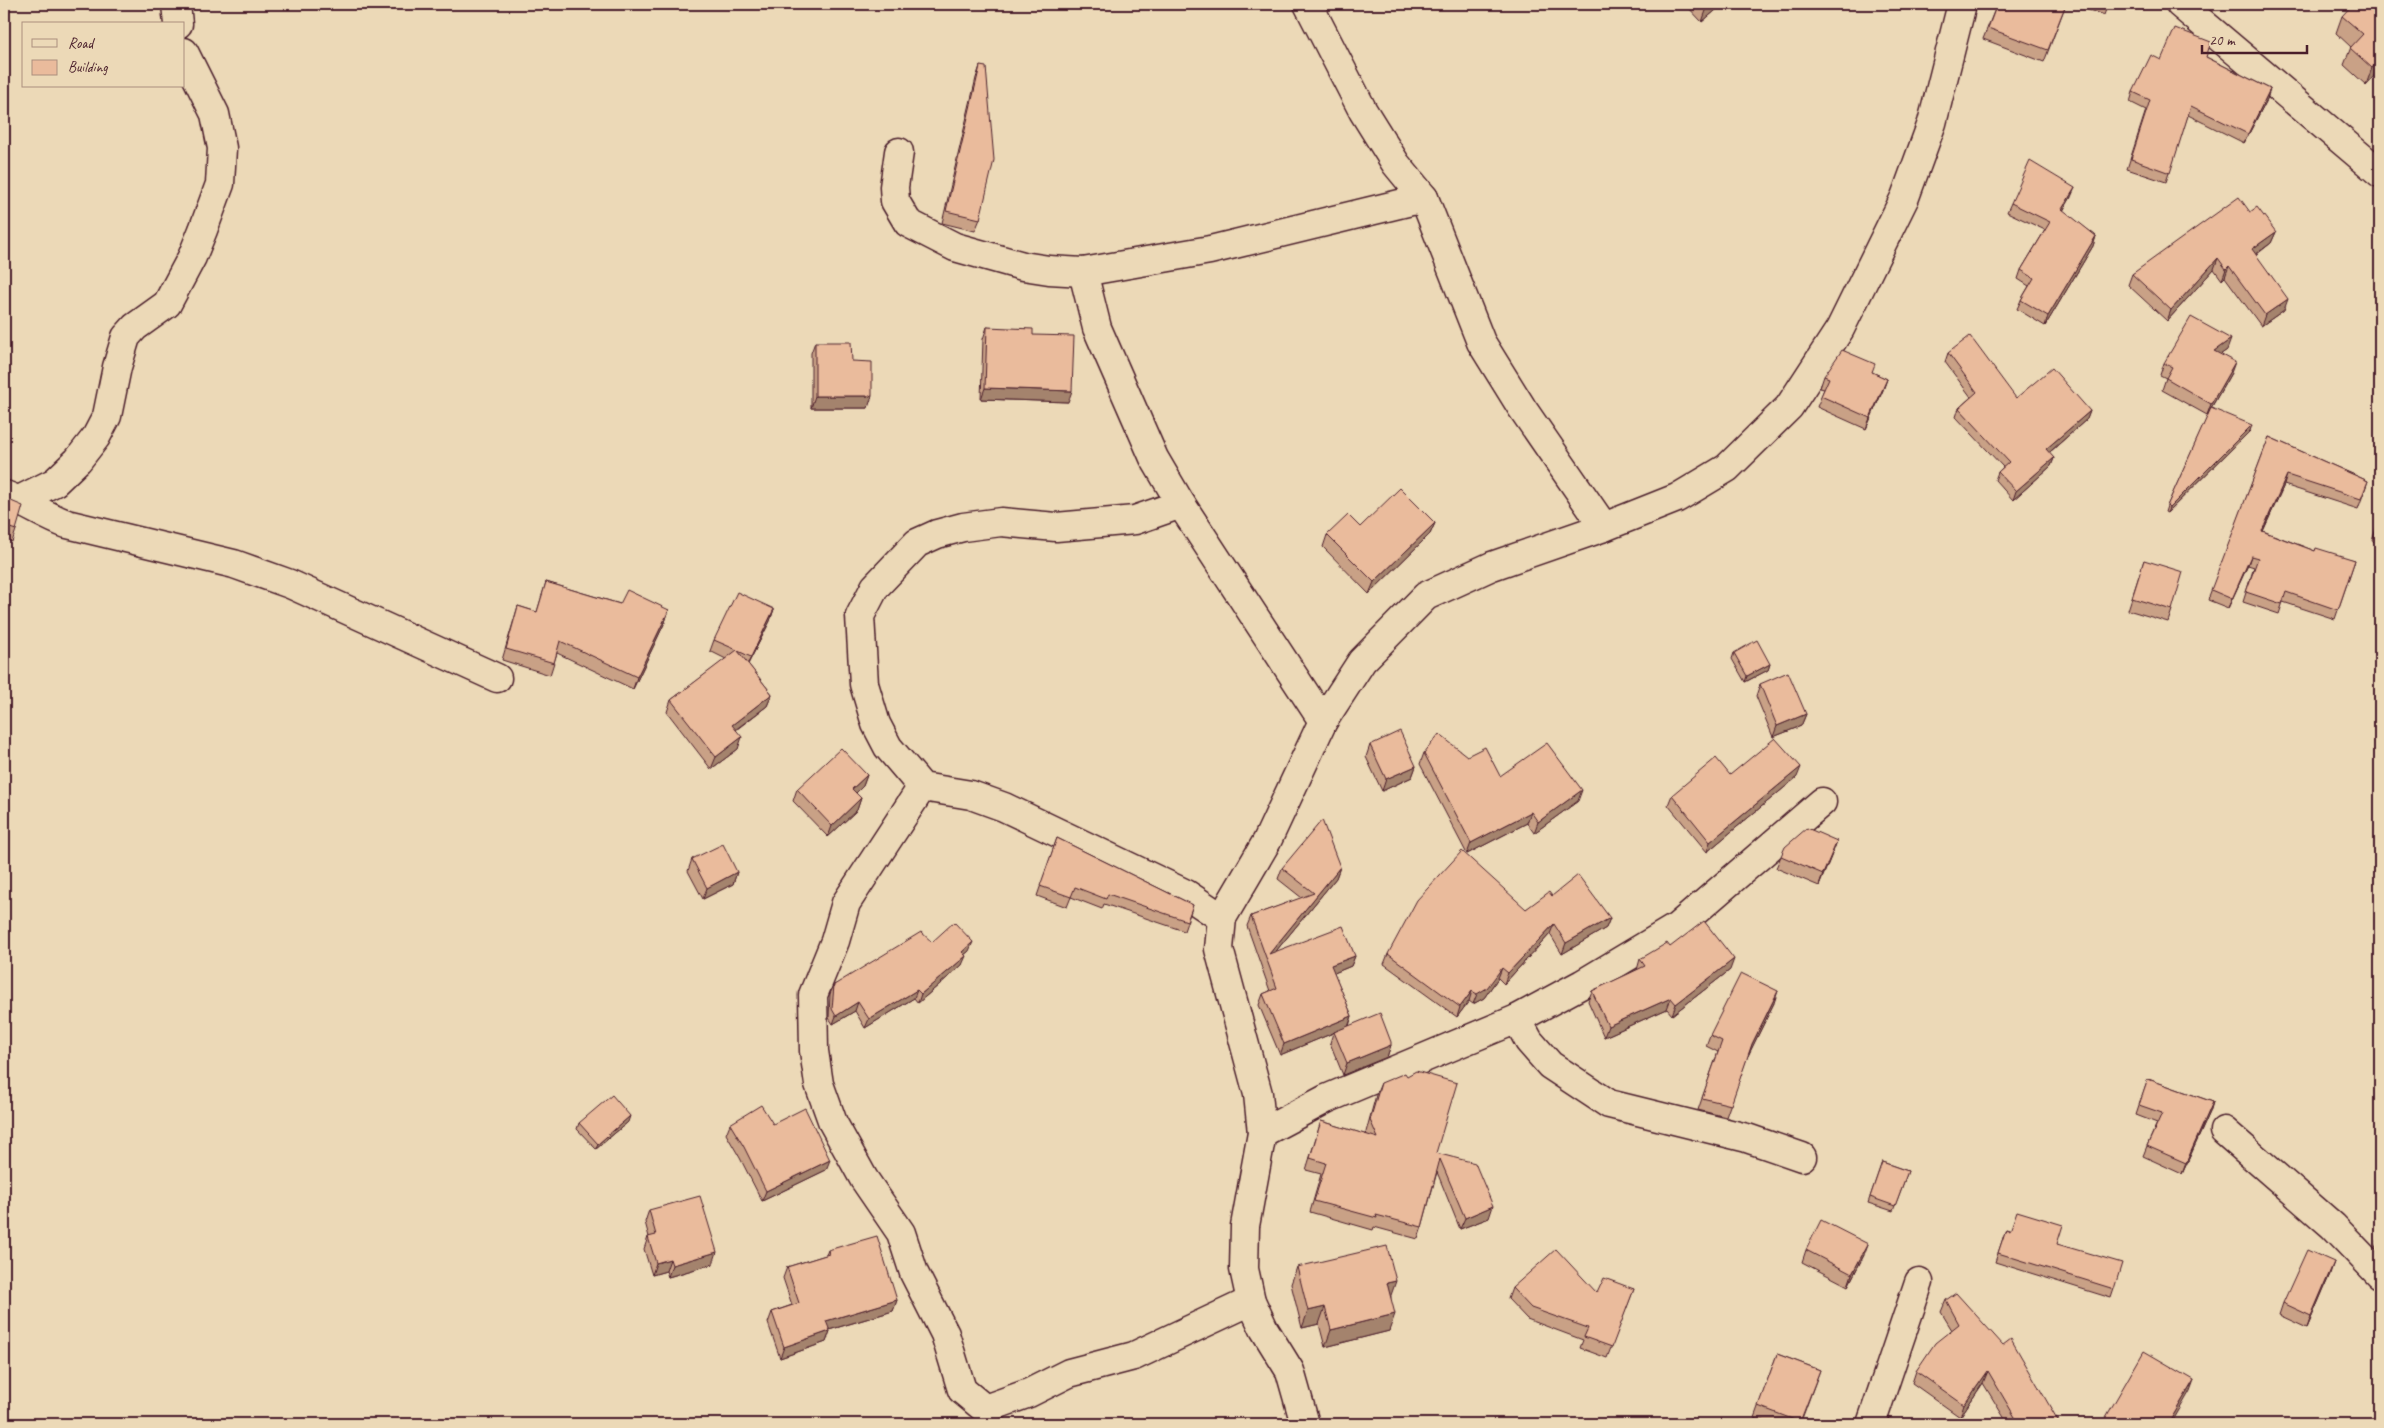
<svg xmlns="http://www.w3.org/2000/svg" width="2384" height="1428" viewBox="0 0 2384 1428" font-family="Caveat,sans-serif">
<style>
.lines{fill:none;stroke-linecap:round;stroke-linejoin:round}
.minor-casing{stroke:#4a1f2b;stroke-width:31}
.minor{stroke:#ecd9b7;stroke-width:28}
.wall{fill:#c9a186;stroke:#4a1f2b}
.shaded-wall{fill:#a4836d;stroke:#4a1f2b}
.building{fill:#eabb9c;stroke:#4a1f2b}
</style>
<rect width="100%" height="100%" fill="#ecd9b7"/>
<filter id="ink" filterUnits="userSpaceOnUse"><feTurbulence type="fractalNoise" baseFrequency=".02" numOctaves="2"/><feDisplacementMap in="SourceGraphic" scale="10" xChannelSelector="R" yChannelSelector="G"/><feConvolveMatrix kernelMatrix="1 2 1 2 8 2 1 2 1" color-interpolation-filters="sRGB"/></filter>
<g filter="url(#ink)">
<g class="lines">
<defs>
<g id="minor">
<path d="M176,4L178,24"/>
<path d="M1308,4L1363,111L1396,164L1424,198L1481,342L1522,408L1604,527"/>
<path d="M2180,4L2380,173"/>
<path d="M899,152L894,187L895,201L908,223L955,247L1023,266L1049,270L1083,272L1210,250L1424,198"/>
<path d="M1083,272L1097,328L1154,458L1181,504L1323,721"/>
<path d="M5,495C27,503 45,516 67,524L234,564L290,584L497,678"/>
<path d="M19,500L55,482L78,460L96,437L107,416L117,367L126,337L135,327L167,304L192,257L203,230L220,184L222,148L215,114L184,52"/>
<path d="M1181,504L1135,520L1056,527L1001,522L963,527L937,534L917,543L875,587L860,616L864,684L876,724L888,747L922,787L971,795L1004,807L1186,894L1222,918"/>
<path d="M922,787L846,903L835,941L813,995L814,1051L819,1084L833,1123L864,1179L901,1233L914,1273L945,1334L962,1390L985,1409L1029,1393L1069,1373L1134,1356L1251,1301"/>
<path d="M1517,1019L1529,1041L1550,1065L1609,1104L1747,1138L1802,1157"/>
<path d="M2224,1131L2333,1226L2380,1275"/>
<path d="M1262,1133L1326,1099L1517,1019L1582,984L1677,927L1822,802"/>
<path d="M1305,1424L1290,1371L1264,1329L1251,1301L1244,1269L1245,1226L1262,1133L1258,1094L1219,949L1222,918L1267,841L1323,721L1362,661L1426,596L1492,566L1604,527L1677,498L1727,468L1789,407L1840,329L1905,197L1932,123L1962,4"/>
<path d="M1871,1424L1919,1282"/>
</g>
</defs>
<use href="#minor" class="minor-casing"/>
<use href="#minor" class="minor"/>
</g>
<g class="wall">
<path d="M1685,4H1723L1702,22Z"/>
<path d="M1997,4H2066L2044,62L1983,39Z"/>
<path d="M2070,4H2108L2104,15Z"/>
<path d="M2380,4V81L2374,76L2366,85L2344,65L2351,47L2336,33L2342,16Z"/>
<path d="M2206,57L2270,89L2267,99L2244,143L2188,115L2166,182L2127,169L2146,110L2130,102L2133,92L2161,60Z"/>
<path d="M980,66V219L975,231L942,223L976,78Z"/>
<path d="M2071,197L2063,211L2096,236L2093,246L2045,326L2017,309L2021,300L2029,286L2018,279L2021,270L2045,230L2007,212L2011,203Z"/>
<path d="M2250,212L2276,232L2271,243L2256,255L2284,310L2261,326L2225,277L2222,280L2214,269L2167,321L2128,285L2132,274Z"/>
<path d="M2380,259V269L2377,267Z"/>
<path d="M987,327L1033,335L1068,402L981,399L983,339Z"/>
<path d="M815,342L852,361L868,408H811V353Z"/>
<path d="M2227,350L2221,354L2231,373L2211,408L2250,431L2167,513L2165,512L2167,506L2211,409L2207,415L2162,390L2166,378L2160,375L2164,363Z"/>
<path d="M1948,353L2016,398L2090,411L2087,419L2049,453L2054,458L2051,466L2013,500L1995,480L1998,472L2003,467L1956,417L1959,408L1971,397L1945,362Z"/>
<path d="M1872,372L1887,379L1883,390L1866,429L1817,407L1824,389L1820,388L1824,376Z"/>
<path d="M2269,437L2368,481L2358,509L2284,485L2263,531L2315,551L2355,560L2335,619L2283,602L2279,614L2243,602L2254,567L2248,565L2228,608L2208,600Z"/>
<path d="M4,498L16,530L12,542L4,539Z"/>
<path d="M2380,516V544L2372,541Z"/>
<path d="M1435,523L1430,534L1369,594L1323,547L1327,535Z"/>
<path d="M2144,560L2172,610L2168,622L2128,610Z"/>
<path d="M546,582L620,604L669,610L665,622L633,689L557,653L550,675L502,660L518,606L537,612Z"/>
<path d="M774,609L770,621L748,664L772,694L767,706L736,730L738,749L711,769L667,712L671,700L726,659L710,651L714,640Z"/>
<path d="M1734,653L1770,664L1768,670L1745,682L1732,659Z"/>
<path d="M1760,684L1806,714L1801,726L1773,737L1756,696Z"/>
<path d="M1370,745L1416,766L1412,777L1382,791L1366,757Z"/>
<path d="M1424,753L1500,776L1578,801L1534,833L1527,823L1467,854L1420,764Z"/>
<path d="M867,775L863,786L856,793L861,798L857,810L828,837L793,801L797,789Z"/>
<path d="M1730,775L1797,777L1707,852L1668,805L1672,795Z"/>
<path d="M1057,838L1193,905L1184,931L1104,904L1102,909L1071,897L1067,907L1037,896Z"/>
<path d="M1837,841L1819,886L1776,868L1781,856Z"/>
<path d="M692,859L737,872L733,884L703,899L688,871Z"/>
<path d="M1340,867L1336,878L1276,951L1355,956L1351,966L1334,973L1352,1016L1349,1026L1391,1045L1387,1057L1343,1075L1330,1043L1333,1033L1280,1055L1259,1005L1263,994L1270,991L1247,926L1251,916L1302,898L1278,879L1282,868Z"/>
<path d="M1552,896L1610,918L1606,928L1562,954L1550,934L1504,984L1498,978L1484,998L1473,1004L1469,1001L1457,1017L1384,964L1388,954L1526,909Z"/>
<path d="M932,942L969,951L964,955L962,965L918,1003L914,998L865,1028L855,1011L833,1024L829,1018L830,994L834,985Z"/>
<path d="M1670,947L1730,970L1672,1015L1667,1009L1604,1037L1588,1001L1592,991L1637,970L1640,959Z"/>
<path d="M1774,1003L1748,1055L1726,1117L1698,1110L1718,1052L1706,1046L1710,1035Z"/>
<path d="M2148,1079L2213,1102L2210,1112L2182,1174L2143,1156L2147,1146L2157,1123L2136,1115Z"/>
<path d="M1381,1083L1436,1153L1489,1218L1460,1229L1437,1172L1422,1227L1418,1239L1374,1227L1373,1230L1310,1212L1321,1174L1306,1170L1321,1121L1367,1135L1366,1132L1376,1095Z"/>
<path d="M628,1122L596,1149L577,1129L579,1123Z"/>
<path d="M730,1124H773L826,1170L762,1201L740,1158L726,1134Z"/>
<path d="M1882,1162L1908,1171L1893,1211L1868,1203Z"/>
<path d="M649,1210L713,1264L668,1277L666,1271L652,1275L644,1249L648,1237H649L645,1222Z"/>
<path d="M2006,1229L2057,1244L2114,1289L2111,1298L1995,1262Z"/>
<path d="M2380,1236V1253L2375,1248L2379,1238Z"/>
<path d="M828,1250L897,1300L893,1311L829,1330L830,1331L826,1342L780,1358L768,1323L772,1312L792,1305L783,1278L787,1267L826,1255Z"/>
<path d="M1806,1250L1864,1255L1848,1286L1802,1262Z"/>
<path d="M1297,1267L1391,1296L1389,1331L1325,1347L1319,1324L1302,1328L1291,1284Z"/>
<path d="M2330,1274L2307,1328L2279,1315L2283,1303Z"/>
<path d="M1512,1288L1597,1293L1634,1289L1607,1358L1580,1348L1583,1340L1527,1319L1508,1299Z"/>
<path d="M1946,1300L2060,1424H2008L1983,1383L1960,1417L1912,1383L1916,1371L1952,1330L1941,1312Z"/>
<path d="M1777,1354L1820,1370L1800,1424H1772L1754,1418Z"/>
</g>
<g class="shaded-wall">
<path d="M1710,4H1723L1702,22L1708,5Z"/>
<path d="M2380,59L2374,76L2366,85L2372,68Z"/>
<path d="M2270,89L2267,99L2244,143L2248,134Z"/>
<path d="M2075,188L2071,197L2058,219L2062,209Z"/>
<path d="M2276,232L2271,243L2248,260L2252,249Z"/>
<path d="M2096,236L2093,246L2045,326L2048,316Z"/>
<path d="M2218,258L2214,269L2167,321L2171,310Z"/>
<path d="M2229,266L2225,277L2222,280L2226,269Z"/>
<path d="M2288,299L2284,310L2261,326L2265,315Z"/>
<path d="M2231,339L2227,350L2210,362L2214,351Z"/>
<path d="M2235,362L2231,373L2207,415L2211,404Z"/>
<path d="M1887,379L1883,390L1866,429L1870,418Z"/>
<path d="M985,388L1072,391L1068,402L981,399Z"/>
<path d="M815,396H872L868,408H811Z"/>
<path d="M2090,411L2087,419L2043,458L2046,449Z"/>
<path d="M2252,425L2250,431L2167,513L2169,508Z"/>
<path d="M2054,458L2051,466L2013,500L2016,491Z"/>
<path d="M2287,475L2284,485L2259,540L2262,531Z"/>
<path d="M1435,523L1430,534L1369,594L1374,582Z"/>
<path d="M2251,556L2248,565L2228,608L2232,599Z"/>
<path d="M774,609L770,621L746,668L751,657Z"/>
<path d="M669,610L665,622L633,689L637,677Z"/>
<path d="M1770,664L1768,670L1745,682L1747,676Z"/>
<path d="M772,694L767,706L727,736L732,725Z"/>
<path d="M1806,714L1801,726L1773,737L1777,726Z"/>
<path d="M742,737L738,749L711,769L716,757Z"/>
<path d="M1416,766L1412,777L1382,791L1386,779Z"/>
<path d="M1801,767L1797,777L1707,852L1710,842Z"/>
<path d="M867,775L863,786L848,801L852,789Z"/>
<path d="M1582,790L1578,801L1534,833L1538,822Z"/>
<path d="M861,798L857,810L828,837L832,826Z"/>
<path d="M1531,812L1527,823L1467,854L1471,843Z"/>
<path d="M1837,841L1833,852L1819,886L1823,874Z"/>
<path d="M1340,867L1336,878L1267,962L1269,954Z"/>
<path d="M737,872L733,884L703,899L707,888Z"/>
<path d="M1610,918L1606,928L1562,954L1566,943Z"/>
<path d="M1554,924L1550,934L1504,984L1508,973Z"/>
<path d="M973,942L969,951L958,960L962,952Z"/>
<path d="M966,956L962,965L918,1003L921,994Z"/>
<path d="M1355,956L1351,966L1327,976L1331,965Z"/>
<path d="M1734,959L1730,970L1672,1015L1676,1004Z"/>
<path d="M1502,968L1498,978L1484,998L1473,1004L1477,994Z"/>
<path d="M917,990L914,998L865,1028L869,1019Z"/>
<path d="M1472,991L1469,1001L1457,1017L1460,1007Z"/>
<path d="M1778,991L1774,1003L1748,1056L1752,1044Z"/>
<path d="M1671,998L1667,1009L1604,1037L1608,1026Z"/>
<path d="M858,1002L855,1011L833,1024L836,1016Z"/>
<path d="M1352,1016L1348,1027L1334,1032L1333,1033L1280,1055L1284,1044Z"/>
<path d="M1391,1045L1387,1057L1343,1075L1347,1063Z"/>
<path d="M2213,1102L2210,1112L2182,1174L2186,1163Z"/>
<path d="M630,1116L628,1122L596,1149L598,1144Z"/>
<path d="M830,1160L826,1170L762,1201L766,1191Z"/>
<path d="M1493,1206L1489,1218L1460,1229L1465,1218Z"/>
<path d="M1868,1244L1864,1255L1848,1286L1852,1274Z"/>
<path d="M717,1252L713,1264L668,1277L672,1265Z"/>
<path d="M670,1259L666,1271L652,1275L656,1263Z"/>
<path d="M2334,1262L2330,1274L2307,1328L2311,1316Z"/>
<path d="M1396,1281L1390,1298L1387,1283Z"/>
<path d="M897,1300L893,1311L822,1332L826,1321Z"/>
<path d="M1325,1307L1319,1324L1302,1328L1308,1311Z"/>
<path d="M1395,1314L1389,1331L1325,1347L1331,1330Z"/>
<path d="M830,1331L826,1342L780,1358L784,1347Z"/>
<path d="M1988,1371L1983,1383L1960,1417L1964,1405Z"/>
<path d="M2194,1380L2190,1391L2171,1424H2168Z"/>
</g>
<g class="building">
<path d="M1997,4H2066L2048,50L1988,28Z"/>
<path d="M2353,4H2380V59L2372,68L2350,48L2363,34L2342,16Z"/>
<path d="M2175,28L2211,42L2206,57L2270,89L2248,134L2191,106L2170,173L2131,159L2150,100L2133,92L2151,55L2161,60Z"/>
<path d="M980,66L986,67L994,160L980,219L946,211Z"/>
<path d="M2030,161L2075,188L2062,209L2096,236L2048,316L2021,300L2034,278L2021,270L2050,222L2011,203Z"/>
<path d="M2239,197L2250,212L2257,207L2276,232L2252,249L2288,299L2265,315L2229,266L2226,269L2218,258L2171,310L2132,274Z"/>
<path d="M2191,317L2231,339L2214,351L2235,362L2211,404L2166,378L2172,367L2164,363Z"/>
<path d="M987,327L1033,329V335L1074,336L1072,391L985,388Z"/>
<path d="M1970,336L2016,398L2052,368L2090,411L2046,449L2054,458L2016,491L1998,472L2009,462L1959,408L1977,392L1948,353Z"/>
<path d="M815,342H851L852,361L872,362V396H815Z"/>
<path d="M1842,350L1875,364L1872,372L1887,379L1870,418L1821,396L1829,378L1824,376Z"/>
<path d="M2211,408L2252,425L2169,508L2167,506Z"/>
<path d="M2269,437L2368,481L2361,499L2287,475L2262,531L2315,551L2316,548L2355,560L2338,610L2286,592L2282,604L2246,592L2258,558L2251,556L2232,599L2211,590Z"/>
<path d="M1400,488L1435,523L1374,582L1327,535L1348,515L1360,527Z"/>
<path d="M4,498L23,506L16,530L4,526Z"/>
<path d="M2380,517V531L2376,529Z"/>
<path d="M2144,560L2183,572L2172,610L2132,598Z"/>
<path d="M546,582L620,604L627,590L669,610L637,677L560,641L554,663L506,649L518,606L537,612Z"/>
<path d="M737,592L774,609L751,657L738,651L772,694L732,725L742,737L716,757L671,700L737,650L714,640Z"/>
<path d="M1757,640L1770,664L1747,676L1734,653Z"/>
<path d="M1788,672L1806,714L1777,726L1760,684Z"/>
<path d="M1400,731L1416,766L1386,779L1370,745Z"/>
<path d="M1439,734L1467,756L1485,747L1500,776L1547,743L1582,790L1538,822L1531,812L1471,843L1424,753Z"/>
<path d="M1775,738L1801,767L1710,842L1672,795L1716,758L1730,775Z"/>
<path d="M841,748L867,775L852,789L861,798L832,826L797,789Z"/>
<path d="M4,819L10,821L4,842Z"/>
<path d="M1322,820L1340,867L1269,954L1343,926L1355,956L1331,965L1352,1016L1284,1044L1263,994L1277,988L1251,916L1314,893L1282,868Z"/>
<path d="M1807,828L1837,841L1823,874L1781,856L1785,847Z"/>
<path d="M1057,838L1193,905L1187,921L1108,894L1106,899L1075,887L1071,897L1040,886Z"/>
<path d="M723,844L737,872L707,888L692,859Z"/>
<path d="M1462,851L1526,909L1549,892L1552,896L1578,875L1610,918L1566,943L1554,924L1508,973L1502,968L1487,988L1477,994L1472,991L1460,1007L1388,954L1417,900Z"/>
<path d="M1704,921L1734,959L1676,1004L1671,998L1608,1026L1592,991L1645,966L1640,959L1667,943L1670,947Z"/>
<path d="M954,922L973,942L962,952L966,956L921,994L917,990L869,1019L858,1002L836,1016L832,1009L834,985L921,932L932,942Z"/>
<path d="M1741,973L1778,991L1752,1044L1731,1105L1702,1098L1722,1041L1710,1035Z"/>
<path d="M1380,1013L1391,1042V1045L1347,1063L1334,1032Z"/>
<path d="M1416,1071L1457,1083L1436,1153L1475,1163L1493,1206L1465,1218L1440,1159L1422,1227L1376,1215L1377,1218L1314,1201L1326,1163L1310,1158L1321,1121L1378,1138L1370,1120L1381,1083L1405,1073L1407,1076Z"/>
<path d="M2148,1079L2213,1102L2186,1163L2147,1146L2162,1113L2139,1105Z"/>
<path d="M612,1095L630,1116L598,1144L579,1123Z"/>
<path d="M761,1105L773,1124L805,1108L830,1160L766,1191L744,1147L730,1124Z"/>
<path d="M1882,1162L1908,1171L1895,1206L1870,1197Z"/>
<path d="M700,1196L717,1252L672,1265L670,1259L656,1263L648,1237L656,1235L649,1210Z"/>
<path d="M2017,1211L2063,1225L2057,1244L2122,1263L2114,1289L1998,1253L2006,1229L2010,1231Z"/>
<path d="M1821,1220L1868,1244L1852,1274L1806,1250Z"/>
<path d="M877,1236L897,1300L826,1321L830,1331L784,1347L772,1312L799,1303L787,1267L829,1254L828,1250Z"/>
<path d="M1387,1246L1396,1281L1387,1283L1395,1314L1331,1330L1325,1307L1308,1311L1297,1267Z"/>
<path d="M1556,1249L1597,1293L1604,1278L1634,1289L1612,1347L1584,1337L1588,1328L1531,1308L1512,1288Z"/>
<path d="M2307,1250L2334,1262L2311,1316L2283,1303Z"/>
<path d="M1956,1293L2003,1345L2011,1339L2060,1424H2019L1988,1371L1964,1405L1916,1371L1935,1343L1959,1324L1946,1300Z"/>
<path d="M2144,1351L2194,1380L2168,1424H2102Z"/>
<path d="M1777,1354L1820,1370L1800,1422L1758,1406Z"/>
</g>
</g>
<rect width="2384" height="1428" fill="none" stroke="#ecd9b7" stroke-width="20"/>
<rect x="10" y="10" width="2364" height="1408" fill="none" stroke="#4a1f2b" stroke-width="2" filter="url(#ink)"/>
<rect x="22" y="22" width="162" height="65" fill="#ecd9b7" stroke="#ab8f7f"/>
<rect x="32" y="39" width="25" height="8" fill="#ecd9b7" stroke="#ab8f7f"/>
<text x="68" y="48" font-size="15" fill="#4a1f2b">Road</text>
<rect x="32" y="60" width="25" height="15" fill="#eabb9c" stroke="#ab8f7f"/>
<text x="68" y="72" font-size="15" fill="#4a1f2b">Building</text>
<path d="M2202 45v8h105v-8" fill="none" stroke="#4a1f2b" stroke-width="2.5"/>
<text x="2209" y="45" font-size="15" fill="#4a1f2b" stroke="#ecd9b7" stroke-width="4" paint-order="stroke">20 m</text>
</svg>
